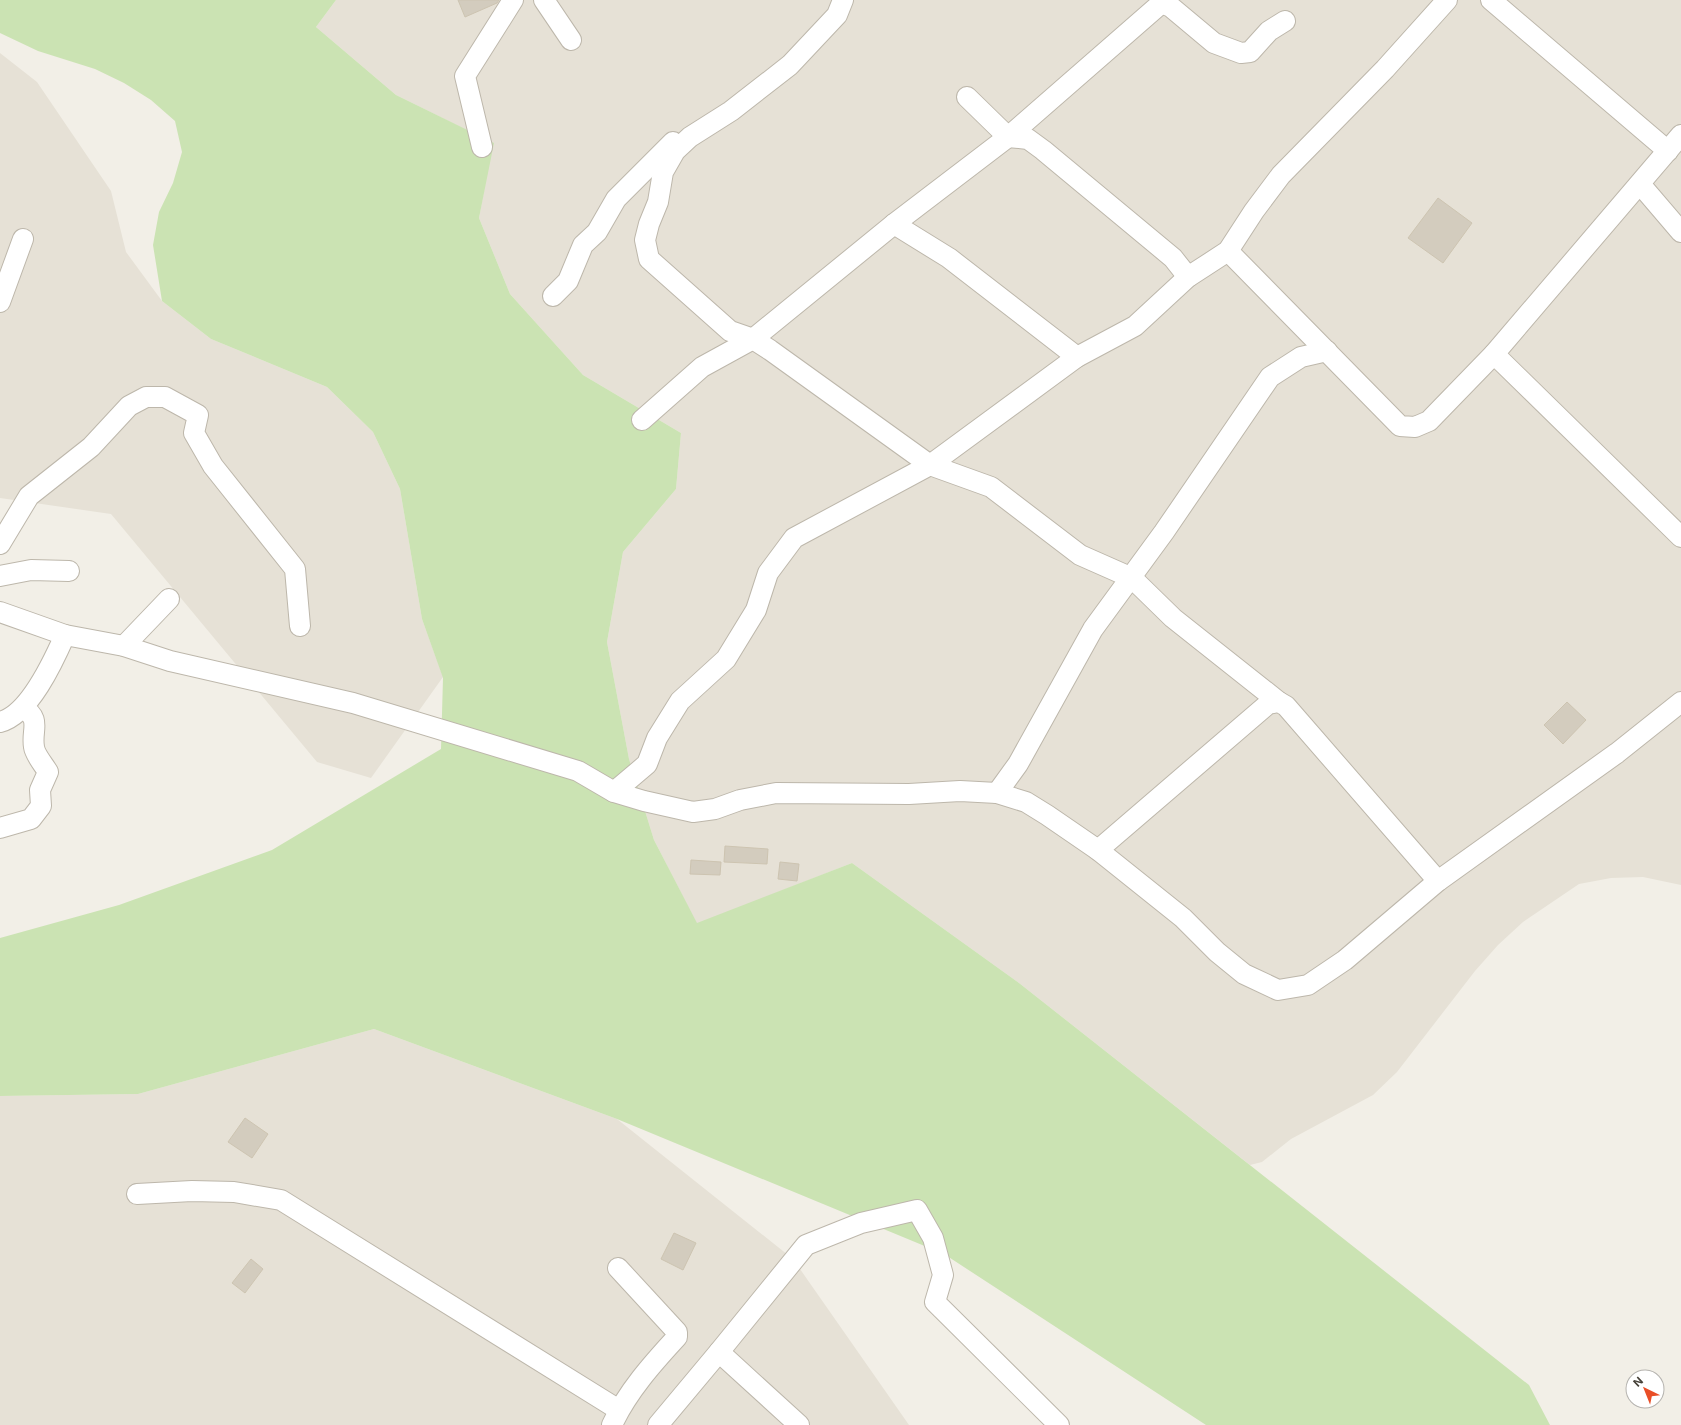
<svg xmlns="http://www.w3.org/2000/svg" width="1681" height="1425" viewBox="0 0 1681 1425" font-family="Inter,sans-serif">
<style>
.residential{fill:#e6e1d6}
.green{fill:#cbe3b3}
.building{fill:#d3ccbe;stroke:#cdc4b1}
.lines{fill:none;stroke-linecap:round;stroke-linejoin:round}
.street-casing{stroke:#bdb7ab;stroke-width:22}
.street{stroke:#fff;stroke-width:20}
</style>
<rect width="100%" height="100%" fill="#f2efe7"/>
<g class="residential">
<path d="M336,0H1681V885L1643,877L1611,878L1579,884L1523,922L1498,945L1475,971L1397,1072L1373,1095L1291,1139L1262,1162L1250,1165L1019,983L852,863L697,924L654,840L629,759L607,642L623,552L676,489L681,433L583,375L510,294L479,218L493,143L396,95L316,27Z"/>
<path d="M0,53L37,82L111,191L126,252L162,301L211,339L327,387L373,432L400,489L422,619L443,677L371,778L317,762L111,514L0,498Z"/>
<path d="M374,1029L617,1119L793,1259L909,1425H0V1096L138,1094Z"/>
</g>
<path class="green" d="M0,0H336L316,27L396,95L494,143L479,218L510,294L583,375L681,433L676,489L623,552L607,642L629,759L654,840L697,923L852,863L1019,983L1529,1385L1550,1425H1206L944,1254L617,1119L374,1029L138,1094L0,1096V938L119,905L272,850L441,749L443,678L422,619L400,489L373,432L327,387L211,339L162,301L153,245L159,212L173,183L182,152L175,121L151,100L124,83L95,69L38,51L0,33Z"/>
<g class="building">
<path d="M458,0H499L497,3L465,17Z"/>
<path d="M1438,198L1472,223L1443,263L1408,238Z"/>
<path d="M1567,702L1586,720L1563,744L1544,725Z"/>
<path d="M725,846L768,849L767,864L724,862Z"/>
<path d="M691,860L721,862L720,875L690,874Z"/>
<path d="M780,862L799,864L797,881L778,879Z"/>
<path d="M245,1118L268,1134L252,1158L228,1142Z"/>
<path d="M674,1233L696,1243L683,1270L661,1259Z"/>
<path d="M251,1259L263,1269L245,1293L232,1283Z"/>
</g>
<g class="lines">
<defs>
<g id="street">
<path d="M544,0L571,40"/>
<path d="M843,0L837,15L790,65L731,111L690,137L675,151L663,172L658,202L649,224L645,240L649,259L730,331L753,339L770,350L930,465L991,487L1080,555L1132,578L1173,618L1279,702"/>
<path d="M1491,0L1668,151"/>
<path d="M1162,3L1171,7L1214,43L1241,53L1250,52L1269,31L1285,21"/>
<path d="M967,97L1008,137L1028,139L1043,150L1173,258L1188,277"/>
<path d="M482,147L465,76L513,0"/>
<path d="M1640,184L1681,232"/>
<path d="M894,224L949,258L1077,357"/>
<path d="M1228,251L1400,426L1415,427L1429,421L1494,354L1681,135"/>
<path d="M553,296L568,281L583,245L597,232L616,199L673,142"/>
<path d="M0,302L23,239"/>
<path d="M1494,354L1681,537"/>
<path d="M642,420L702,367L753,339L894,224L1008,137L1165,0"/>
<path d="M0,544L29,496L91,447L129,406L146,397H165L198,415L194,433L213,466L295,569L300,626"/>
<path d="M0,576L31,570L69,571"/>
<path d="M0,612L65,635L124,646L170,661L353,703L578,771L614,792L644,801L693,812L715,809L740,800L776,793L909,794L960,791L997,793L1026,802L1047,815L1098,850L1183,918L1217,952L1244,974L1278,990L1308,985L1345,960L1438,881L1617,753L1681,702"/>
<path d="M124,646L169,599"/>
<path d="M0,722C29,715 54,660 65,635"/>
<path d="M614,792L647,764L657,738L680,701L726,659L756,610L768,573L794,538L930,465L1077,357L1135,326L1188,277L1228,251L1254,211L1281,175L1385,69L1447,0"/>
<path d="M997,793L1018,764L1093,629L1164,532L1270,377L1301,357L1327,351"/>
<path d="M0,828L31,819L41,806L40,790L48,772C44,765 35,755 34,747C31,730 42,719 23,708"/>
<path d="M1098,850L1268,704L1279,702L1286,706L1438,881"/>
<path d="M137,1194L192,1191L234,1192L281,1200L619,1410"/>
<path d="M719,1352L799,1425"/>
<path d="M612,1425C627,1392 653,1363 677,1337V1332L618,1268"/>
<path d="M658,1425L719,1352L806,1245L861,1223L917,1210L933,1238L943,1275L935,1302L1059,1425"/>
</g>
</defs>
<use href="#street" class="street-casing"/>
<use href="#street" class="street"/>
</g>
<g transform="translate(1645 1389) rotate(317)"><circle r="19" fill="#ffffff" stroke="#b5b3af"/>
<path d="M0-3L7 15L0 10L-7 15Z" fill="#e94e27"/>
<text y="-6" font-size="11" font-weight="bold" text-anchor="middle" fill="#454037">N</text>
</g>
</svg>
